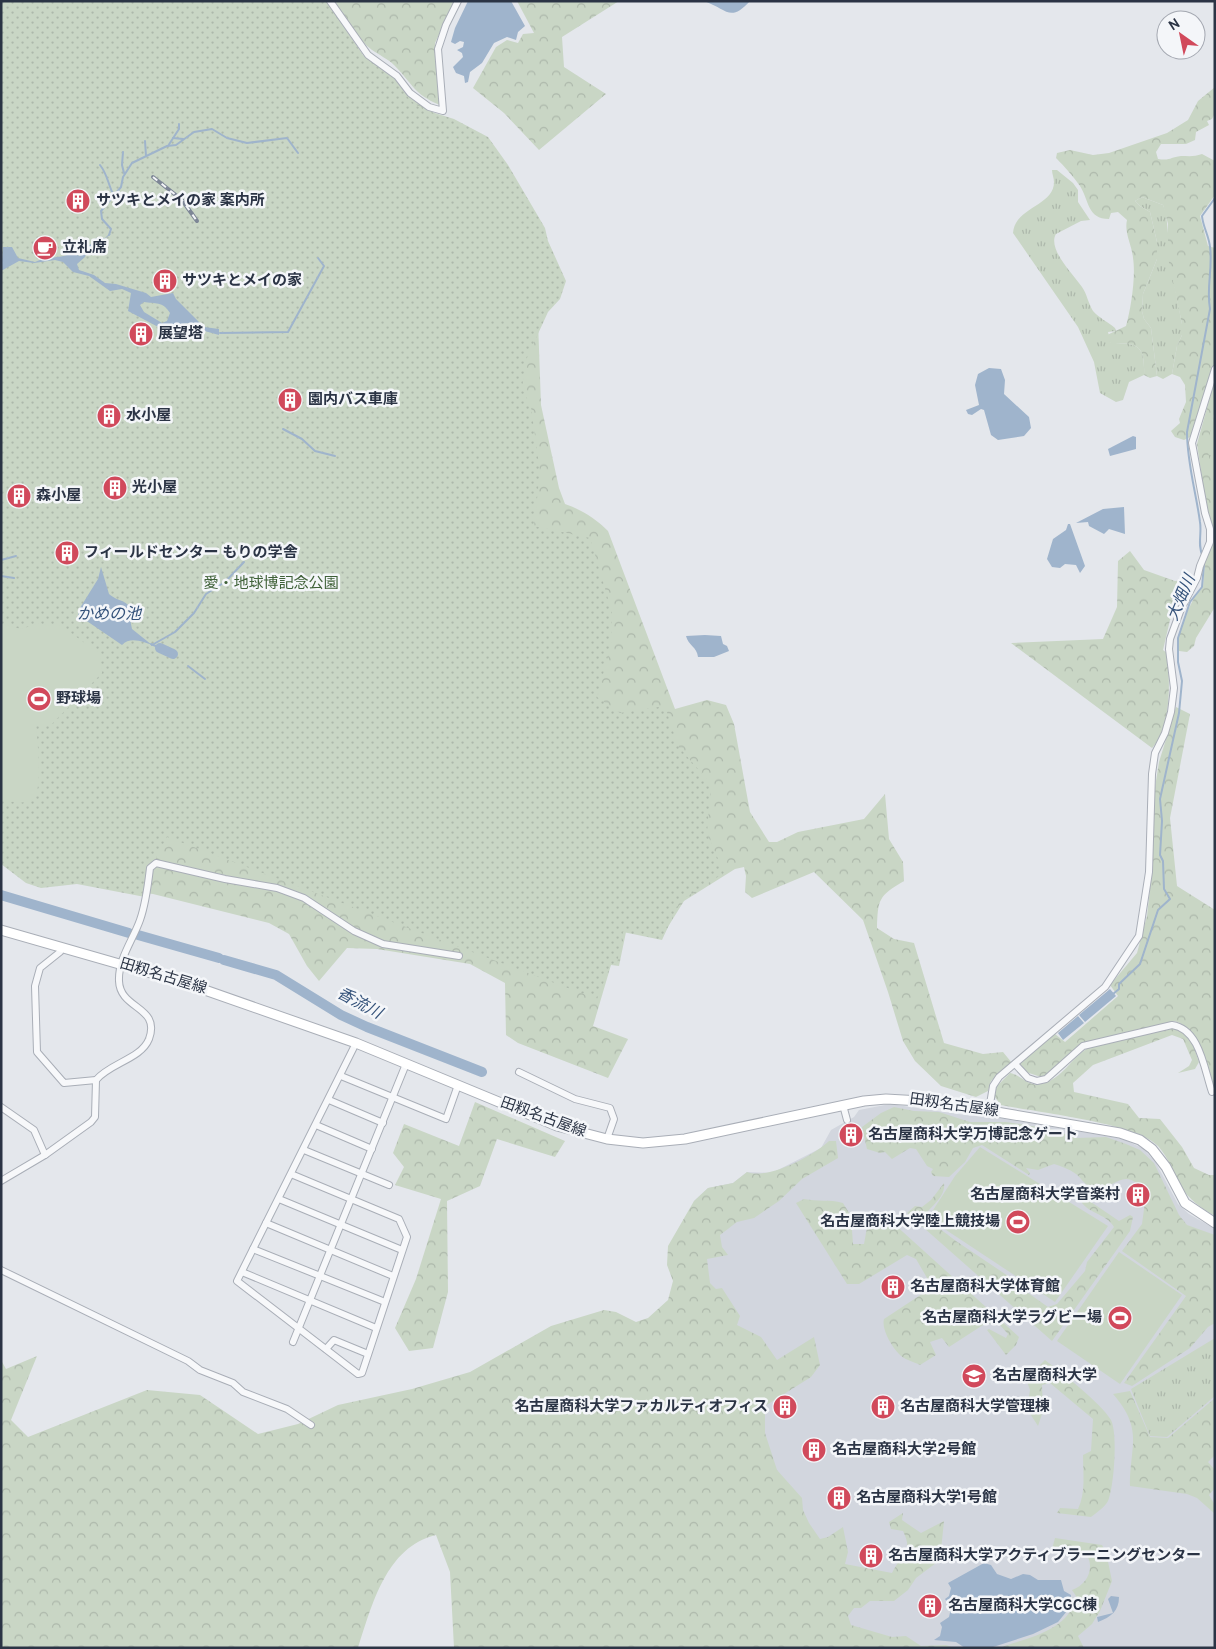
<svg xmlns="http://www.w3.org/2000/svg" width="1216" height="1649" viewBox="0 0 1216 1649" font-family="Overpass,'Noto Sans JP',sans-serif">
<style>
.built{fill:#d2d6de}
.grass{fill:url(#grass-tufts)}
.forest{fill:url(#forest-crowns)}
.park{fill:url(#park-dots)}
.garden{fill:#c9d6c5}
.water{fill:#9fb4cc;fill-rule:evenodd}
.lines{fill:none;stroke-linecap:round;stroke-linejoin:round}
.stream{stroke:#9fb4cc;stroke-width:2}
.river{stroke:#9fb4cc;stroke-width:10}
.street-casing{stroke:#a9aeb7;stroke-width:8}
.secondary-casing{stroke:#a9aeb7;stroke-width:11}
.street{stroke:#f7f8fa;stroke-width:6}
.secondary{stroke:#fff;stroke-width:9}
.rail-casing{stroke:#7d8696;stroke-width:4}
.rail{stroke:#f4f6f9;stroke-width:2;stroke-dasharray:5.5;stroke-linecap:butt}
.labels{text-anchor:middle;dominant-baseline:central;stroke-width:5;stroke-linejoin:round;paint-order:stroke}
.poi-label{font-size:15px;font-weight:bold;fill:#2b3445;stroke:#f4f6f9;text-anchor:start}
.park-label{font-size:15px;fill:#3f6138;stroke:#f4f6f9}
.street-label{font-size:15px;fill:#2b3445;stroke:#f4f6f9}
.water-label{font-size:16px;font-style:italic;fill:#34527a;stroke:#f4f6f9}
</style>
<defs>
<pattern id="grass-tufts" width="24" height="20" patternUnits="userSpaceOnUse" patternTransform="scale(1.25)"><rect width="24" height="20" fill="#c9d6c5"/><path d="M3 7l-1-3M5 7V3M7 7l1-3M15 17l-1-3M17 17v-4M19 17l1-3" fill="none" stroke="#adb8ab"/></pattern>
<pattern id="forest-crowns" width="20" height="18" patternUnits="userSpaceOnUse" patternTransform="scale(1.25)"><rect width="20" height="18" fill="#c9d6c5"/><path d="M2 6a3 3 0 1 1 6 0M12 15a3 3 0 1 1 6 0" fill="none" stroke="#adb8ab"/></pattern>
<pattern id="park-dots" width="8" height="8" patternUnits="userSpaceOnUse" patternTransform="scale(1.25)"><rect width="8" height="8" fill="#c9d6c5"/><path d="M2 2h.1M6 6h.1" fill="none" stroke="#adb8ab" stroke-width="1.8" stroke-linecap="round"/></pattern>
</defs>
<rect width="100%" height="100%" fill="#e4e7ec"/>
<path class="built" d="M890,1104L972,1116L976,1114L1123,1139L1144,1149L1156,1163L1178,1204L1189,1214L1215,1229V1648H880L856,1640L821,1588L685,1236L694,1201L708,1188L733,1183L747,1172L772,1173L821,1148L831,1130L854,1117L859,1110Z"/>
<g class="grass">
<path d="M1052,170H1057L1073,183L1078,190V202L1090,220L1081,221L1056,234C1047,249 1074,275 1082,287C1087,294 1088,303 1093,311C1099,318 1108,322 1115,328L1116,331L1108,332L1111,343C1139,343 1145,346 1144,375L1129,382L1123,400L1116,402L1100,393L1094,362L1078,327L1013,233C1015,207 1054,206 1054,182C1054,178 1052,174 1052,170Z"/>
<path d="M1142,197L1163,205L1166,213L1172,273L1182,324V335L1177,346L1172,374L1163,379L1157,376L1151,328L1144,319L1142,311L1143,294L1157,259V242L1150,212L1140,206L1135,201Z"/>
<path d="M1215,413V493C1214,480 1211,470 1208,457C1205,444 1210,426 1215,413Z"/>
<path d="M1215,1338V1396L1167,1437L1150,1436L1131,1389Z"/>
</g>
<g class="forest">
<path d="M335,1H455L435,43L440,105C413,94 413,84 394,65C388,59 379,55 372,50C357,39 344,18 335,1Z"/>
<path d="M517,1H619L562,37L564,67L606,94L539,150L504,113L473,88L496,47L507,40L518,43L523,34L534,33Z"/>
<path d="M355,50L436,115L538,321L541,405L559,488L565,504C582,510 595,518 608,531L675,709L707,700L726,705L734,724L750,812L769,842H777L798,832L864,819L885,794L889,839L903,862L904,881C878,896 878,900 877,928L894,939L914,943L944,1043L983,1054L1003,1052L1012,1063L991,1081L988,1091L976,1097L941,1086L915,1061L903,1041L888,992L863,920L814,872L752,898L745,892L746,876L744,867L735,869L684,901L661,938L626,932L619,966L611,965L593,1026L628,1039L608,1078L518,1043L506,1035L505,983L470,964L377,949L347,948L319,981L307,966L289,934L269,923L153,894L110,889L1,814Z"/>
<path d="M1215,87V113L1212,119L1207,121L1209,125L1196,132L1195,140L1186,144H1161L1156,152L1158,159C1171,161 1170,157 1181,156C1189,156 1194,157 1202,154L1215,161V195L1200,216L1208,246L1215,248V363L1192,436L1184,440L1175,437L1171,431L1180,423L1179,419L1186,402L1185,385L1180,377L1172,374L1177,346L1182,335V324L1168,258V224L1163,205L1142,197L1135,201L1140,206L1150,212L1157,242V259L1143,294L1142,311L1144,319L1151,328L1157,376L1150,378L1144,375C1145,346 1139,343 1111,343L1105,336L1126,326C1131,308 1136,276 1133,258C1132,245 1124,233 1127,220L1118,212L1111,213L1109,219C1087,219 1089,200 1080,186C1073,176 1065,167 1056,158L1057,153L1070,150L1093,155L1109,153L1167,133L1188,120L1198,101Z"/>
<path d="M1215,379C1215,390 1216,403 1214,414C1209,440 1204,447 1214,474L1215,607L1196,638L1194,646L1187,652L1179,651V636L1185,616L1194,598L1203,587L1205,561L1209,549L1207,513L1197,444Z"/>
<path d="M1130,551L1144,570L1175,581L1191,579L1170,620L1163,650L1167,653C1170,680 1172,727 1152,748L1011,643L1103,639L1117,607L1118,561Z"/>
<path d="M1176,707L1190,714L1170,818L1177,886L1215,910V1093C1207,1073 1198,1025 1174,1021L1083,1044L1051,1073L1041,1077L1026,1072L1020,1063L1055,1034L1065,1042L1118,996L1110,985L1137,953L1147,916L1153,861V800L1159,762Z"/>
<path d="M1169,1027C1193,1031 1192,1042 1199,1062L1195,1069L1178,1073L1189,1066L1192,1060L1183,1039L1172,1035L1093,1065L1073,1083L1074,1092L1128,1104L1139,1118L1160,1119L1182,1147L1194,1168L1209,1175H1215V1216C1202,1209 1188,1199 1181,1186C1173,1173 1169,1158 1158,1146C1137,1123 1036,1112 1001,1105L994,1096L997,1086L1010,1073C1022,1075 1028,1087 1041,1084C1062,1080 1072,1056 1090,1047C1109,1037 1147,1032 1169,1027Z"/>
<path d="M475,1102L565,1141L555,1157L497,1139L480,1186L447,1201L448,1292L433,1348L409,1351L395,1328L416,1279L441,1199L395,1185L404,1167L393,1153L404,1124L459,1146Z"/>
<path d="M894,1107L914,1111L939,1112L970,1122H1006L1051,1129L1076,1138L1106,1137L1126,1144L1140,1150L1154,1163L1179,1215L1187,1225L1215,1235V1323L1208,1327L1190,1348L1132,1386L1124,1383L1186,1296L1122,1251L1142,1224L1146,1194C1123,1160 1113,1196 1090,1187C1084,1184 1081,1178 1076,1174C1069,1169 1061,1166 1054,1164L1038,1170L1026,1168L1030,1173L1029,1175L982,1145L973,1148L965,1162L949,1177L933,1176L931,1172L933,1169L927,1166L916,1149L910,1148L892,1159L885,1152L880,1153L867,1149L862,1127L881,1113Z"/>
<path d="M829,1141H836L838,1158L802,1179L779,1201L754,1218L737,1222L720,1235L722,1247L728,1255L707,1259L710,1283L716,1289L722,1288L740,1316L737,1325L761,1337L777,1360L814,1337L820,1365L811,1377L765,1406V1433L777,1470L802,1498L803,1510L809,1523L820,1539L828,1537L843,1527L848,1552L845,1564L892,1573C901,1554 914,1553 903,1531L891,1529L889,1522L903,1513L902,1520L921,1533L944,1521L940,1560L916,1578L908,1590L894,1601H870L861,1608H854L848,1616L851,1625L892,1637L906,1636L921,1646L946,1645L955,1648H454L450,1572L436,1535C386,1547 372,1605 358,1648H1V1360L6,1369L37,1356L11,1420L28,1437L147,1390L200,1395L258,1434L298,1424L338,1405L412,1389L470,1372L551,1326L604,1310L616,1312L636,1322L648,1318L668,1300L673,1281L667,1265L668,1246L694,1201L708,1188L733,1183L747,1172C768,1180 813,1156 829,1141Z"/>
<path d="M944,1183C946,1198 930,1206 924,1217L956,1241L1011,1278L1014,1283L1048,1307L1057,1304L1085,1271L1087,1262L1114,1227C1106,1213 1085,1213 1080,1199L1088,1200L1119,1221L1130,1215L1133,1217L1130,1231L1052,1341L907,1213L915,1206L922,1207L931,1200Z"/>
<path d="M804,1199C818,1202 829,1199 843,1203L851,1216L853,1244H864L868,1222L882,1213L1019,1337L1016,1345L1006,1355L987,1330L989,1329L1006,1338L1008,1334L997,1322L983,1325L949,1347L942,1338L930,1342L936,1355L920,1365C914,1362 903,1359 899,1354C892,1347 881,1329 884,1319L928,1290L930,1283L916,1259L907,1255L859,1284H847L796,1203Z"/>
<path d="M1045,1360C1062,1373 1101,1403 1111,1420C1118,1434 1114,1487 1108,1501C1105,1507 1096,1513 1091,1517L1057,1513L1060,1508L1078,1509C1086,1493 1083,1473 1083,1455L1091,1451L1093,1419L1050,1383L1042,1385L1043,1411L1038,1426L1027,1409L1030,1390L1026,1379Z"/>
<path d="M1130,1391L1150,1437L1168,1438L1215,1398V1455L1208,1462L1215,1470V1488L1209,1495L1215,1505V1514L1197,1498L1187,1494L1130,1486C1130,1445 1144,1430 1113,1394Z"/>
<path d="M1055,1538L1102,1545L1106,1552L1112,1581L1100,1611L1092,1624L1078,1636L1084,1648H998C1027,1638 1070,1631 1076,1596L1072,1590C1086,1585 1094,1571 1088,1557L1074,1550L1052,1549Z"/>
</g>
<path class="park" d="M1,1H327L363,55L395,78L410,100L422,109L454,119L488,137L508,165L545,228L548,241L566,281L560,299L548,312L526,360L522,388L531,407L540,472L534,526L590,538L612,612L611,645L597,697L620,713L665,706L678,746L711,784L707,833L724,873L680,901L662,940L623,932L617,964H611L597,999L167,837L154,862L145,897L77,884L41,888L26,883L1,864Z"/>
<g class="garden">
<path d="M40,623L48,626L57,623L100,654L102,673L52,724H36C37,739 44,792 32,800C23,805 11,801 1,800V624L21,629Z"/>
<path d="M980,1147L1108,1226L1055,1302L928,1218L955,1176Z"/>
<path d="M1119,1252L1182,1295L1120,1384L1057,1341Z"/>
</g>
<g class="water">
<path d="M468,1H511L525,26L518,32L516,40L507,37L494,43L482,63L470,72L468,82L465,83L464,76L456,73L453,67L463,57L462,53L457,50L463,47L464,42L460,41L455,44L451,42L455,28Z"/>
<path d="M704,1H750C730,23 727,9 704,1Z"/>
<path d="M109,234H111L103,240H97L94,246L89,248L85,257L77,264L79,270L94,275L105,283L116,284L146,293L151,297L173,293L176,299L204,327L219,329V335L201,330L192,323L170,325L162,329L128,311L131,293L122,289L110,291L89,276L73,272L63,262L55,260L34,263L19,261L1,271L3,247H12L18,258L35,262C47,256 60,259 72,253L80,256L96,238H105ZM144,302C155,304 163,301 170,313L167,321L162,323L144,312L140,305Z"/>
<path d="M989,368L1001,369L1005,380L1004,394L1029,417L1031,428L1024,436L998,440L991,435L984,410L981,409L972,415L968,414L966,410L979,405L975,385L978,374Z"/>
<path d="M1133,436L1136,437V449L1110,456L1108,449Z"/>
<path d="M1124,507L1125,534L1109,529L1104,534L1089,526L1088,522L1076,523L1103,509Z"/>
<path d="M1068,524H1070L1085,566L1080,573L1076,565L1065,564L1060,568L1052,567L1047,559L1053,539L1066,530Z"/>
<path d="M101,567L109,594C119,603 132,599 133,618L130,619L132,629L152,645C144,642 130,636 122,645L78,615L80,608L98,579Z"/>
<path d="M705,635L721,636L723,644L727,646L729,651L714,657H698C697,647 688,645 686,636Z"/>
<path d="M1110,989L1116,996L1085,1022L1079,1015Z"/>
<path d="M1078,1016L1084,1023L1063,1040L1058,1033Z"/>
<path d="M984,1563L991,1565L997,1574L1011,1579L1023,1574L1030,1575L1038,1580H1061L1064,1591L1071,1595V1606L1058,1622L1033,1634L990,1648H965L956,1642L934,1640L940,1636L942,1627L940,1623L949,1617L951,1608L945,1599L949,1596L951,1588L948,1583Z"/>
<path d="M1111,1596L1119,1597C1119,1611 1111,1617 1098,1622L1097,1617L1113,1613L1108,1599Z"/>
</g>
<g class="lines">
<g class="stream">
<path d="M173,138L183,139"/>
<path d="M145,141L146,156"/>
<path d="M168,146L179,129V124"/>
<path d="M123,152L122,165L124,173"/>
<path d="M100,165C108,175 108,185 114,196"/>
<path d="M109,235L111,229L102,219L101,211L121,187L123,177L132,163L167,146L176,145L194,132L212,129L227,138L247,143L287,138L298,153"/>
<path d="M220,333L288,332L324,266L318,258"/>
<path d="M283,429L302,439L315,451L335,456"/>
<path d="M1203,557C1197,545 1202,534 1200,522C1196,492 1187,463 1187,432L1210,309C1206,288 1213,268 1210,247C1209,236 1203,227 1202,216L1215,198"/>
<path d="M1,560L16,556"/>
<path d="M1,576L14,578"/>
<path d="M151,644L158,647"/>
<path d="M152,645L175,632L194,613L206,594L225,582L244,562"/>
<path d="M188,666L205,679"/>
<path d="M1113,994L1119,989V984L1140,964L1158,910L1170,899L1164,889L1163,861L1160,855L1162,821L1160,799L1179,713L1182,681L1178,662V638L1190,602L1202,587L1204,564"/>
</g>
<g class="river">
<path d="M160,648L173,654"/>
<path d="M1,895L129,933"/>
<path d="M138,935L219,958"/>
<path d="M224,960L276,975L341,1015L367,1027L482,1072"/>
</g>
<defs>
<g id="street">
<path d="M330,1L368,55L397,76L410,93L429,107L443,111L438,49L446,25L458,1"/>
<path d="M62,947L60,952L40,968L35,986L37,1052L64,1083L96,1080C110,1063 141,1059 149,1039C161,1006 120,1010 119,981C118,959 133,940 140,920C146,903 148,885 150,868L156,863L225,879L277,888L304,898L354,931L383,944L459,956"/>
<path d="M1015,1064L1028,1078L1037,1081L1046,1079L1083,1046L1172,1025C1200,1029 1204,1069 1212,1092"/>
<path d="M519,1072L575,1099L610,1108L614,1119L607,1139"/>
<path d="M341,1076L446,1119L458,1085"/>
<path d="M329,1100L383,1123"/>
<path d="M843,1105L847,1120"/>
<path d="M1,1107L34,1130L45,1155"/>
<path d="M989,1110L993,1086L999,1077L1105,987L1139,936L1149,872L1152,774L1155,753L1165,733L1171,712L1174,688L1169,649L1170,639L1181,609L1197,578L1200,566L1210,542V529L1205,513L1192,443L1215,369"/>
<path d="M316,1125L372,1149"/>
<path d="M304,1150L389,1185"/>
<path d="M291,1174L399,1219L407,1237L362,1373L358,1374L237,1281L356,1043"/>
<path d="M1,1181L45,1155L91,1122L95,1117L96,1080"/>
<path d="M279,1199L402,1250"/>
<path d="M266,1223L393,1276"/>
<path d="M253,1249L385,1302"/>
<path d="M1,1270L188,1361L200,1370L233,1383L243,1392L287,1409L311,1425"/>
<path d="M242,1272L376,1328"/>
<path d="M293,1342L406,1064"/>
<path d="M326,1349L334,1340L368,1354"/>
</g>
<path id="secondary" d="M1,930L182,982L356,1043L557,1126L607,1139L643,1143L685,1139L864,1101L886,1099L938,1102L1120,1133L1140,1140L1152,1149L1166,1167L1185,1203L1215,1223"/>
</defs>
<use href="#street" class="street-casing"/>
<use href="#secondary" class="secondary-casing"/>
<use href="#street" class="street"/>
<use href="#secondary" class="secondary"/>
<defs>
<path id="rail" d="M153,177L182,200L197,221"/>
</defs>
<use href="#rail" class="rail-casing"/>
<use href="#rail" class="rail"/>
</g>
<defs>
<symbol id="building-disc" viewBox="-11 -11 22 22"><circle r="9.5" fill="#d1495b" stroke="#f4f6f9"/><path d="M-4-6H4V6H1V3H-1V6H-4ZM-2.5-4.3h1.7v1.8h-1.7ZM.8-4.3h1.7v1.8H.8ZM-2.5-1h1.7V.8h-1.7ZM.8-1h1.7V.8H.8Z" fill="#fff"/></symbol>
<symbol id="cafe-disc" viewBox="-11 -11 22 22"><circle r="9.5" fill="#d1495b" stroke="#f4f6f9"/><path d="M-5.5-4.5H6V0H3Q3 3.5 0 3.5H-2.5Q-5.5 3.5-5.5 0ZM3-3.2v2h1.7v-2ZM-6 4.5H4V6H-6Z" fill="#fff"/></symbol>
<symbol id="stadium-disc" viewBox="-11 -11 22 22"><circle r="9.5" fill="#d1495b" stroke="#f4f6f9"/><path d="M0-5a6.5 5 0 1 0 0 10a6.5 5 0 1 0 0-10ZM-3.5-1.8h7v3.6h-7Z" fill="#fff"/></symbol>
<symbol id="university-disc" viewBox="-11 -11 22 22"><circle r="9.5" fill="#d1495b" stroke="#f4f6f9"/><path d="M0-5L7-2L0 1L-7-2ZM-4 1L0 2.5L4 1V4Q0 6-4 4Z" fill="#fff"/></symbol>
</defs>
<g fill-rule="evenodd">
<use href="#building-disc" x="64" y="187" width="28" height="28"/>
<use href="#cafe-disc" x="31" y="234" width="28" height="28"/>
<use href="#building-disc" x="151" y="267" width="28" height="28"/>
<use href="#building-disc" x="127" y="320" width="28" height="28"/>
<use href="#building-disc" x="276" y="386" width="28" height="28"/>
<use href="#building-disc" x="95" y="402" width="28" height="28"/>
<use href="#building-disc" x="101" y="474" width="28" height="28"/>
<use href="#building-disc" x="5" y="482" width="28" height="28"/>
<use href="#building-disc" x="53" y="539" width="28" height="28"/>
<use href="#stadium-disc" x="25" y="685" width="28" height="28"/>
<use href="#building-disc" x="837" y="1121" width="28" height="28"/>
<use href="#building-disc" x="1124" y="1181" width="28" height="28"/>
<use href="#stadium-disc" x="1004" y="1208" width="28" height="28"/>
<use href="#building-disc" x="879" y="1273" width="28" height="28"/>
<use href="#stadium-disc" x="1106" y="1304" width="28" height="28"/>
<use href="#university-disc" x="960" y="1362" width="28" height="28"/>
<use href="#building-disc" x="771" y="1393" width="28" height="28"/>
<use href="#building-disc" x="869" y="1393" width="28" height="28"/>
<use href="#building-disc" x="800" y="1436" width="28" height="28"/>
<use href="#building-disc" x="825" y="1484" width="28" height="28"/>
<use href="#building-disc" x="857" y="1542" width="28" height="28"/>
<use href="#building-disc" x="916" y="1592" width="28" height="28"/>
</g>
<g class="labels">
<g class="poi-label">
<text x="96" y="201">サツキとメイの家 案内所</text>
<text x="62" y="248">立礼席</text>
<text x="182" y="281">サツキとメイの家</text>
<text x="158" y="334">展望塔</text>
<text x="308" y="400">園内バス車庫</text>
<text x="126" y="416">水小屋</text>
<text x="132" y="488">光小屋</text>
<text x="36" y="496">森小屋</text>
<text x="84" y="553">フィールドセンター もりの学舎</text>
<text x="56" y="699">野球場</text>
<text x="868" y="1135">名古屋商科大学万博記念ゲート</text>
<text x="1120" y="1195" text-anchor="end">名古屋商科大学音楽村</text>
<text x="1000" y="1222" text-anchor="end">名古屋商科大学陸上競技場</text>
<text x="910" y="1287">名古屋商科大学体育館</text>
<text x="1102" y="1318" text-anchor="end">名古屋商科大学ラグビー場</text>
<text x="992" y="1376">名古屋商科大学</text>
<text x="768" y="1407" text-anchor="end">名古屋商科大学ファカルティオフィス</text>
<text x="900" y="1407">名古屋商科大学管理棟</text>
<text x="832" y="1450">名古屋商科大学2号館</text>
<text x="856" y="1498">名古屋商科大学1号館</text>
<text x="888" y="1556">名古屋商科大学アクティブラーニングセンター</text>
<text x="948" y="1606">名古屋商科大学CGC棟</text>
</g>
<g class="park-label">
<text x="271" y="584">愛・地球博記念公園</text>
</g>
<g class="street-label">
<text transform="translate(163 977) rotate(17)">田籾名古屋線</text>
<text transform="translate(954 1106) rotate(8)">田籾名古屋線</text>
<text transform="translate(543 1118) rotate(20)">田籾名古屋線</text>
</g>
<g class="water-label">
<text transform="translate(1182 598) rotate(-67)">大畑川</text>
<text x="109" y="615">かめの池</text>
<text transform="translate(359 1004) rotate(28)">香流川</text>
</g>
</g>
<rect width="1216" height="1649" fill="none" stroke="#2b3445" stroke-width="5"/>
<g transform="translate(1181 35) rotate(327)"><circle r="24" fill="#f4f6f9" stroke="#a4a8b1"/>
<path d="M0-4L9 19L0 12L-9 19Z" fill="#d1495b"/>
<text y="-8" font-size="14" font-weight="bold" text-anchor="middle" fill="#2b3445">N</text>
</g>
</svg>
